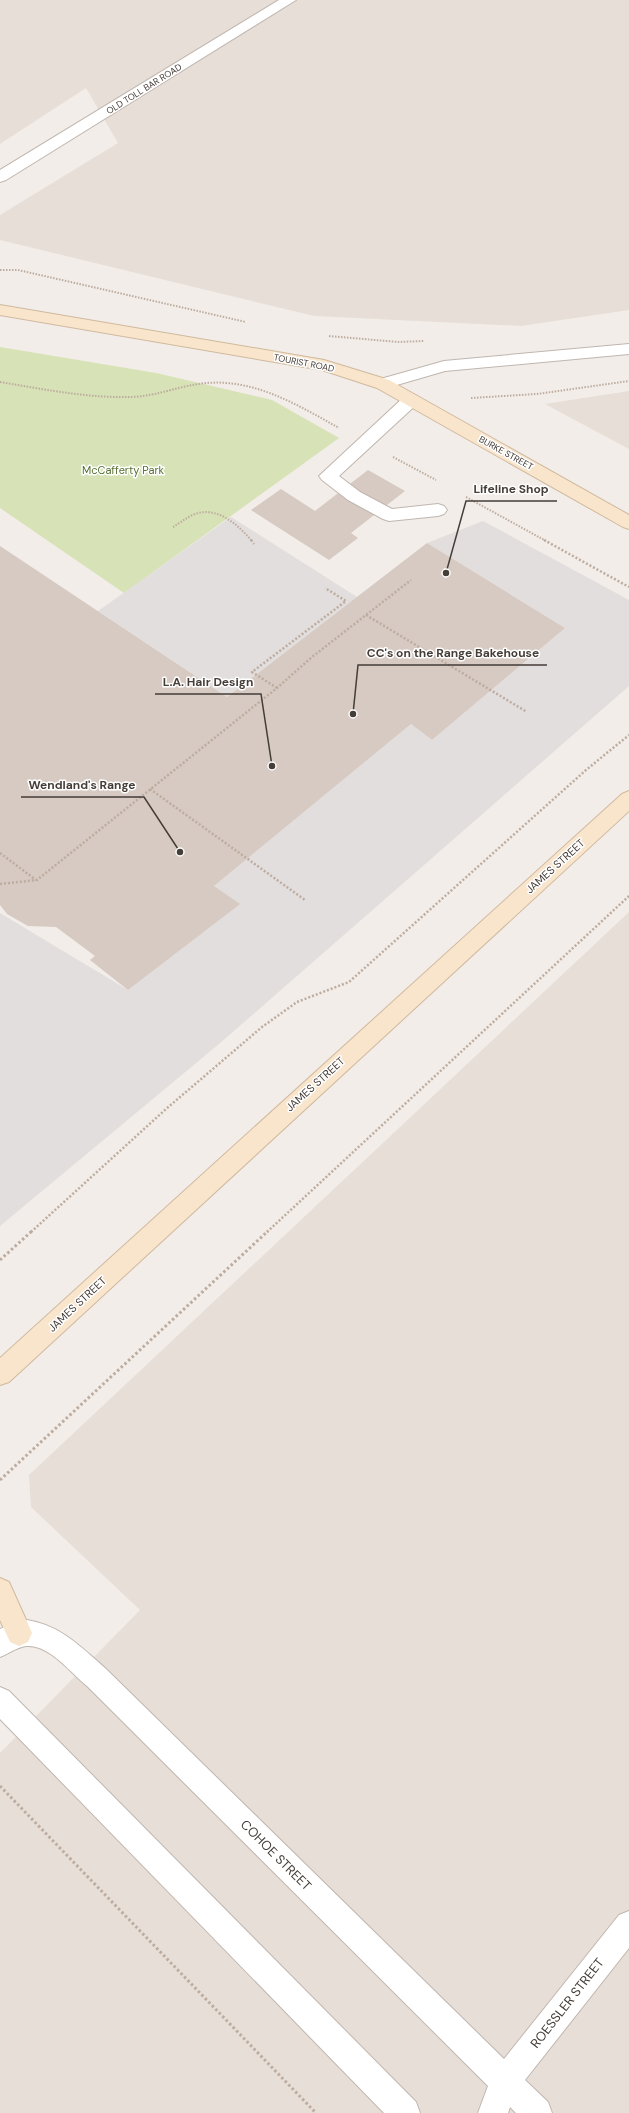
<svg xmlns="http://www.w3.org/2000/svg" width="629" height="2113" viewBox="0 0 629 2113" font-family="'DM Sans',sans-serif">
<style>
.residential{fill:#e6ded7}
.green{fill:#d7e2b6}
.parking{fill:#e1dedd}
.building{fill:#d6cac2}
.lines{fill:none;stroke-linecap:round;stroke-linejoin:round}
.lane-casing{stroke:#c0b6af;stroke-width:2}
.street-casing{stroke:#c0b6af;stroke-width:2}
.secondary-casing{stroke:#d0b99f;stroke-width:2}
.path-far2{stroke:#bdac9f;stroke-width:2;stroke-dasharray:1.5 1.5;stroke-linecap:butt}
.path-far1{stroke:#bdac9f;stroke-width:2.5;stroke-dasharray:2 2;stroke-linecap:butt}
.path{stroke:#bdac9f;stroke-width:3;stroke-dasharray:2.5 2.5;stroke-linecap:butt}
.lane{fill:#fff;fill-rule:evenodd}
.street{fill:#fff;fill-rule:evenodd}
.secondary{fill:#f8e5cc;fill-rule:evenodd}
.labels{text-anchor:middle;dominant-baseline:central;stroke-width:3;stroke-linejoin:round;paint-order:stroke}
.far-street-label{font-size:9px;fill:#453d38;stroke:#fff}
.park-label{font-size:11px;fill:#567031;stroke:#fff}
.street-label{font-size:11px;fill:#453d38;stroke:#fff}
.near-street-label{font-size:13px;fill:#453d38;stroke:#fff}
.leader{fill:none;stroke:#453d38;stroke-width:1.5}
.callout-dot{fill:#453d38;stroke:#fff;stroke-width:1.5}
.callout-label{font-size:12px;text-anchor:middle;font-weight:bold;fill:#453d38;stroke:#fff;stroke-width:3;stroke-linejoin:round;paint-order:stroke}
</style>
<rect width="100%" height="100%" fill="#f2ede8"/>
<g class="residential">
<path d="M0,0H629V310L521,326L314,316L0,240V215L118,143L86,88L0,144Z"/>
<path d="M629,391V449L545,404Z"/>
<path d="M629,912V2113H0V1753L140,1610L31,1507L29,1475Z"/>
</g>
<path class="green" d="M0,347L156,373L272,400L339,438L124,593L0,508Z"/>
<g class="parking">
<path d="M231,517L357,597L227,697L98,611Z"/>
<path d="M483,521L629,600V686L219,1044L0,1226V913L128,990L239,904L214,886L411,724L432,740L565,628L427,543Z"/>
</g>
<g class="building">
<path d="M368,470L405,491L351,533L358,538L329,560L251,510L281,489L315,511Z"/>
<path d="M427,543L565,628L432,740L411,724L214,886L240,904L128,990L90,960L95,956L56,927L28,926L7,914L0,905V546L227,697Z"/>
</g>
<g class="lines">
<defs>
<path id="lane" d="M411,394L417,396L420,400L417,404L339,476L360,492L392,509L438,504L444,506L447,510L444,514L438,516L389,521L383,519L348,500L322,480L319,476L405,396Z"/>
<g id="street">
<path d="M279,0H296L6,180L0,182V170Z"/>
<path d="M629,344V354L445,371L383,389L377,388L374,384L377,380L444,361Z"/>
<path d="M27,1620C60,1625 81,1647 105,1668L504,2059L619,1915L629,1911V1948L525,2080L548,2102L552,2113H516L510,2107L508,2113H478L488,2086L87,1686C71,1673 49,1644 26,1646C17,1647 8,1654 0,1657V1629L14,1623Z"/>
<path d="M0,1687L9,1691L416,2102L420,2113H384L0,1719Z"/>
</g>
<g id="secondary">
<path d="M0,305L324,360L389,380L629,515V529L623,527L377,388L322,370L0,315Z"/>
<path d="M629,791V811L9,1382L0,1385V1358L622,794Z"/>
<path d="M0,1578L9,1582L32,1633L28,1642L19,1646L10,1642L0,1620Z"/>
</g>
</defs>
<use href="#lane" class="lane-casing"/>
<use href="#street" class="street-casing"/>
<use href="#secondary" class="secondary-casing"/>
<g class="path-far2">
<path d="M0,270H18L246,322"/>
<path d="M329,336L398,342L424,341"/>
<path d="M0,382C43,389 86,398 129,397C156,397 180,385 207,383C255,379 298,405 339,428"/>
<path d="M471,398L537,394L629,381"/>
<path d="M393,457L436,480"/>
<path d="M466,497L546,541"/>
<path d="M173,527C180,523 187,517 195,514C218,506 238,525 252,541"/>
</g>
<g class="path-far1">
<path d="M251,540L254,544"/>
<path d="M544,540L629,587"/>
<path d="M366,615L527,712"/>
<path d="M277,688L252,672L346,601L325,588"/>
<path d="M150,789L305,900"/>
<path d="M0,853L36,880"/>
<path d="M0,884L37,880L277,688L312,657L411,580"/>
<path d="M31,1232L166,1109L262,1027L297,1002L349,982L586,770L629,735"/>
<path d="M267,1232L629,896"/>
</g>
<g class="path">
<path d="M0,1260L32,1231"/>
<path d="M0,1480L268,1231"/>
<path d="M0,1786L316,2113"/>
</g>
<use href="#lane" class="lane"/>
<use href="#street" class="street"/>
<use href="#secondary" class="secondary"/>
</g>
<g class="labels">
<g class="far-street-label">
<text transform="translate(144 89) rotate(-32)">OLD TOLL BAR ROAD</text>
<text transform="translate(304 363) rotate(11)">TOURIST ROAD</text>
<text transform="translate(506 453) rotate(29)">BURKE STREET</text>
</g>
<g class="park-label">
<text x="123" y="470">McCafferty Park</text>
</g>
<g class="street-label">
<text transform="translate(555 866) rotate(-42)">JAMES STREET</text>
<text transform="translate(315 1084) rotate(-42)">JAMES STREET</text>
<text transform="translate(77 1304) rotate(-43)">JAMES STREET</text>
</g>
<g class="near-street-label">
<text transform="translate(276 1855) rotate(45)">COHOE STREET</text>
<text transform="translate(567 2003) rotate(-52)">ROESSLER STREET</text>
</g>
</g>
<path class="leader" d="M446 573L466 501H557M353 714L358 665H547M272 766L261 694H155M180 852L144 797H21"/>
<g class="callout-dot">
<circle cx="446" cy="573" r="4"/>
<circle cx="353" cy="714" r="4"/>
<circle cx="272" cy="766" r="4"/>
<circle cx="180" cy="852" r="4"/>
</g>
<g class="callout-label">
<text x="511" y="493">Lifeline Shop</text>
<text x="453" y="657">CC's on the Range Bakehouse</text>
<text x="208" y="686">L.A. Hair Design</text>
<text x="82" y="789">Wendland's Range</text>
</g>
</svg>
